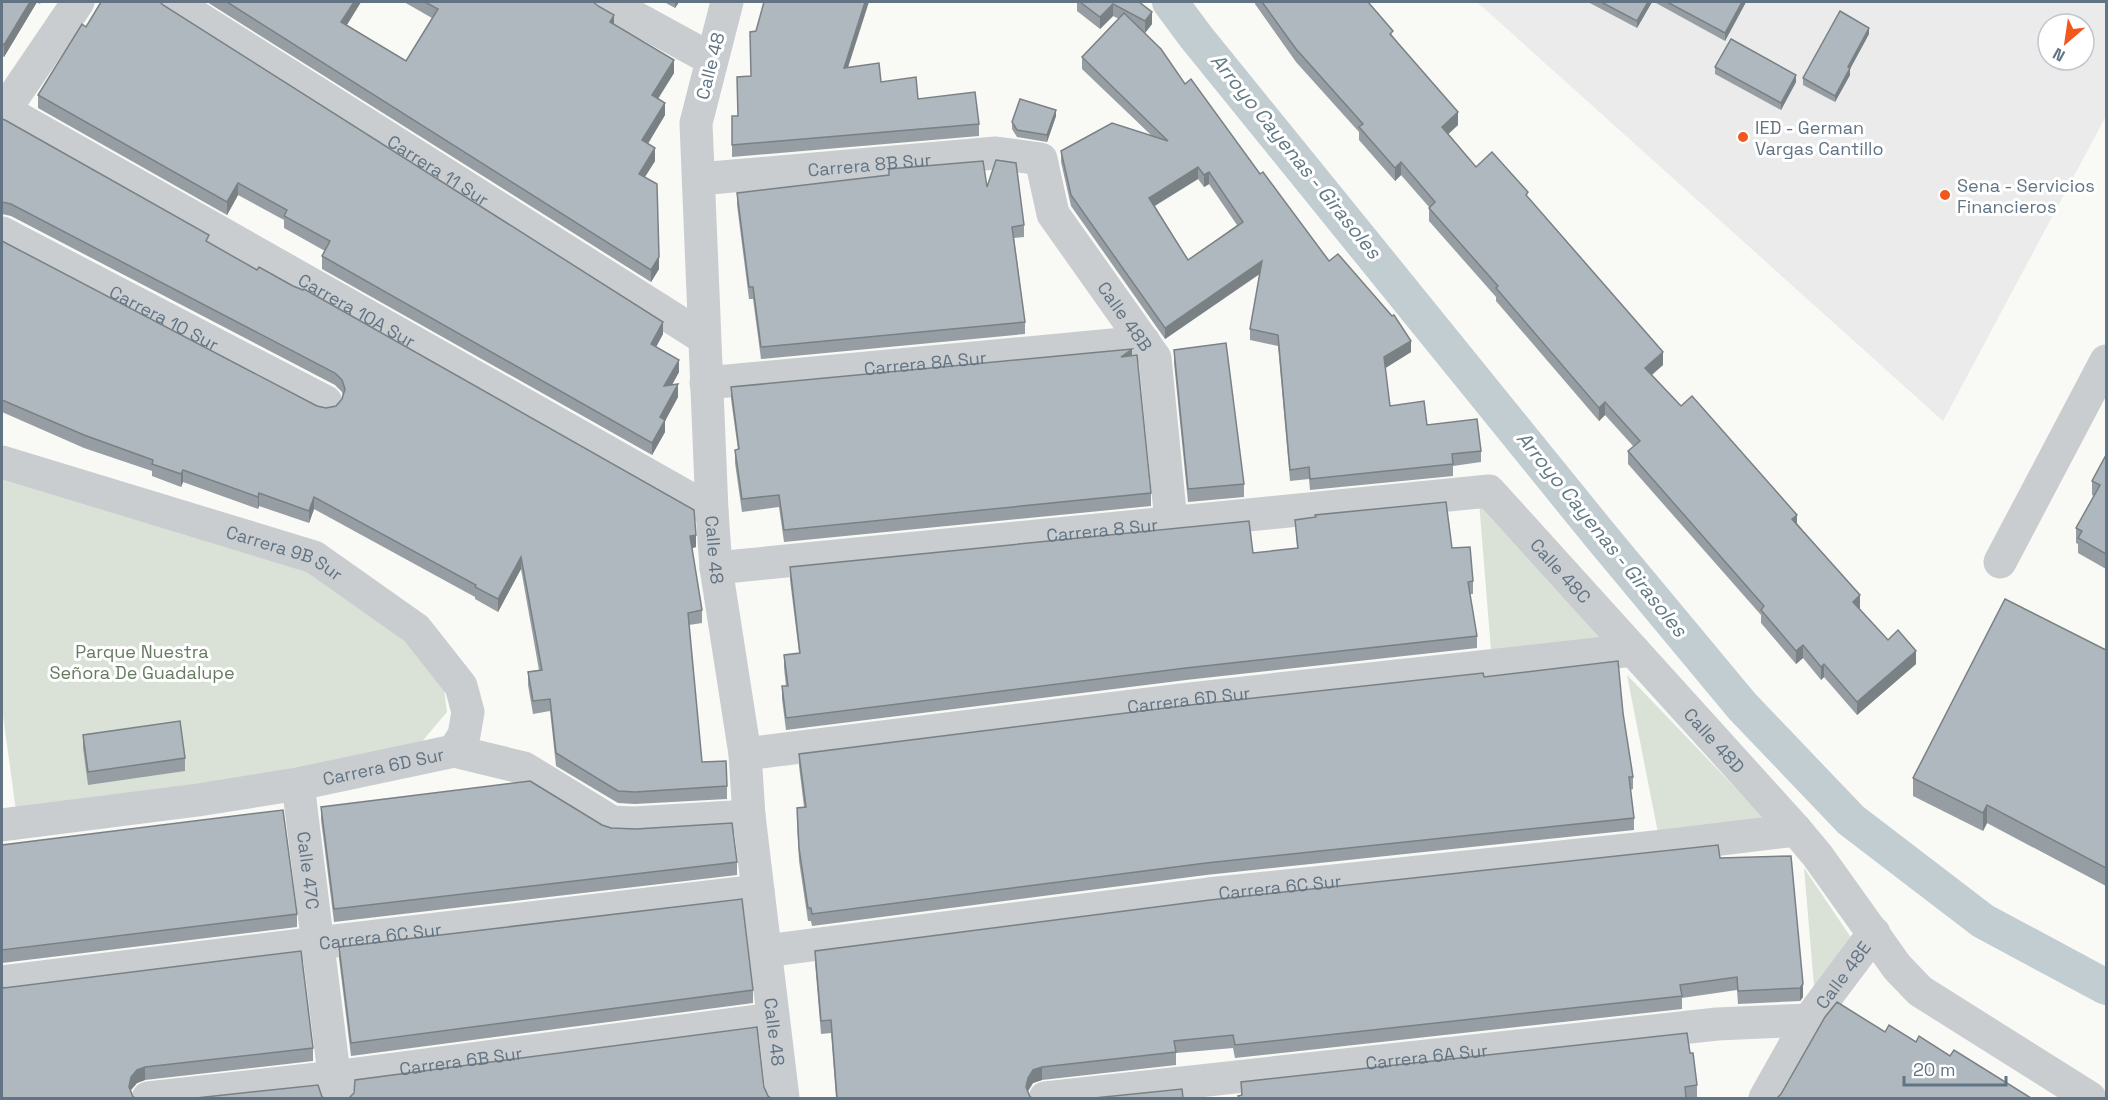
<svg xmlns="http://www.w3.org/2000/svg" width="2108" height="1100" viewBox="0 0 2108 1100" font-family="'Space Grotesk',sans-serif">
<style>
.built{fill:#eaebea;fill-rule:evenodd}
.green{fill:#dae2d7}
.lines{fill:none;stroke-linecap:round;stroke-linejoin:round}
.canal{stroke:#c2cdd2;stroke-width:36}
.minor{stroke:#c9cdd0;stroke-width:33}
.wall{fill:#969ea3;fill-rule:evenodd}
.shaded-wall{fill:#7a8185}
.building{fill:#afb8be;stroke:#7a8185;stroke-width:1.5;fill-rule:evenodd}
.poi-dot{fill:#f2571e;stroke:#fff;stroke-width:2}
.labels{text-anchor:middle;dominant-baseline:central;stroke-width:6;stroke-linejoin:round;paint-order:stroke}
.street-label{font-size:18px;fill:#627484;stroke:#fff}
.poi-label{font-size:18px;fill:#627484;stroke:#fff;text-anchor:start}
.park-label{font-size:18px;fill:#667b61;stroke:#fff}
.water-label{font-size:20px;font-style:italic;fill:#627a85;stroke:#fff}
</style>
<rect width="100%" height="100%" fill="#f9f9f6"/>
<path class="built" d="M1477,2H2106V116L1943,421ZM2048,24H2084V60H2048Z"/>
<g class="green">
<path d="M2,476L311,564L419,635L443,681L447,712L419,745L199,796L17,818L2,708Z"/>
<path d="M1479,502L1601,639L1491,650Z"/>
<path d="M1627,675L1768,822L1658,833Z"/>
<path d="M1804,868L1852,939L1814,986Z"/>
</g>
<g class="lines">
<path class="canal" d="M1170,2L1196,37L1599,534L1742,706L1851,820L1983,921L2106,987"/>
<g class="minor">
<path id="s1" d="M173,2L704,338"/>
<path d="M607,2L711,59"/>
<path id="s2" d="M727,2L696,123L712,511L716,568L745,754L749,816L783,1098"/>
<path id="s3" d="M2,109L712,511"/>
<path d="M2,114L78,2"/>
<path id="s4" d="M699,179L996,153L1041,159L1053,214L1155,358L1171,522"/>
<path id="s5" d="M2,233L326,402"/>
<path id="s6" d="M706,383L1144,342"/>
<path id="s7" d="M2,462L314,557L416,629L461,686L468,712L464,735L454,751"/>
<path d="M2000,562L2106,361"/>
<path id="s8" d="M716,568L1489,491L1796,830L1817,855L1897,967L1920,991L2090,1098"/>
<path id="s9" d="M745,754L1188,699L1633,650"/>
<path id="s10" d="M298,784L337,1098"/>
<path id="s11" d="M2,825L198,800L298,784L454,751L524,768L612,822L635,823L749,816"/>
<path id="s12" d="M765,951L1208,894L1655,847L1796,830"/>
<path id="s13" d="M2,982L318,943L758,891"/>
<path id="s14" d="M148,1098L335,1077L773,1019"/>
<path id="s15" d="M1045,1098L1717,1024L1809,1020"/>
<path id="s16" d="M1765,1098L1809,1020L1874,933"/>
</g>
</g>
<g class="wall">
<path d="M2,2H41L40,4L37,2L4,57L2,56Z"/>
<path d="M207,2H361L347,25L406,61L432,18L404,2H593L614,24L674,73L658,99L665,115L648,144L655,161L645,177L659,269L651,282Z"/>
<path d="M664,2H679L675,8Z"/>
<path d="M1077,2H1139L1152,24L1145,33L1143,32L1185,84L1329,261L1411,352L1385,368L1390,406L1427,425L1481,451V462L1453,466V476L1310,490L1309,479L1290,481L1278,346L1250,340V329L1260,274L1165,339L1071,206L1061,162V151L1151,135L1082,69V57L1119,19L1113,16L1100,29L1077,11ZM1198,179L1204,187L1209,184L1237,225L1188,260L1155,206Z"/>
<path d="M1255,2H1368L1458,125L1448,134L1476,167L1528,197L1663,365L1652,375L1681,406L1797,523L1860,608L1859,609L1888,640L1916,664L1857,715L1824,677L1821,680L1803,658L1796,664L1761,623V615L1628,464V451L1634,447L1605,415L1599,421L1496,301V297L1429,221V207L1401,175L1395,181L1359,140V132L1296,62L1255,4Z"/>
<path d="M1588,2H1652L1637,28Z"/>
<path d="M1656,2H1746L1725,41L1656,3Z"/>
<path d="M163,5L663,334L656,347L679,372L672,385L678,397L665,421V432L652,455L322,269V256L325,251L284,228V220L238,195L227,215L38,108V95L86,27Z"/>
<path d="M750,32L848,67L918,99L979,124V136L732,157V116H738L751,76Z"/>
<path d="M1869,34L1850,69V75L1835,102L1803,85V78Z"/>
<path d="M1715,67L1796,82L1781,110L1715,74Z"/>
<path d="M1056,116L1047,142L1017,137L1012,129V122Z"/>
<path d="M2,119L209,243L696,547L692,548L702,610V623L689,625L702,762L727,786V799L635,804L618,803L556,766L550,711L533,714L528,685V672L539,670L521,569L498,612L475,599V597L314,509L309,523L259,506L258,509L183,482L181,487L152,476V471L84,448L2,412V241L317,406L326,408L336,406L342,399L343,396L342,392L335,385L11,216L2,214Z"/>
<path d="M987,187L1024,225V237L1014,238L1025,322V334L761,359L753,299H749L737,205V193Z"/>
<path d="M1174,350L1244,484V497L1188,502L1174,363Z"/>
<path d="M1132,356L1151,493V506L784,542L779,507L742,512L735,463V450H738L731,399V387Z"/>
<path d="M2106,455V569L2078,553V544L2076,543V528L2094,496L2092,495V481Z"/>
<path d="M1295,520L1452,548L1473,581V594H1470L1477,636V648L1186,680L786,730L782,699V686H786L784,668V655L799,653L790,580V567L1253,553L1297,548Z"/>
<path d="M2106,650V886L1987,823L1983,831L1913,796V778Z"/>
<path d="M1484,677L1623,713L1633,777V789L1630,790L1634,818V830L1206,875L812,926L811,921H808L799,861L797,821V808L804,807L799,766V754Z"/>
<path d="M83,735L185,758V771L88,785L83,748Z"/>
<path d="M321,807L602,825L737,862V875L334,922L321,820Z"/>
<path d="M2,845L297,914V927L2,963Z"/>
<path d="M1791,856L1803,997L1800,1001L1738,1004L1737,990L1682,998V1009L1235,1058L1233,1048L1176,1053V1065L1042,1080L1033,1083L1028,1091L1030,1097L1033,1098H836L831,1033L821,1034L815,963V951L1720,858Z"/>
<path d="M339,947L753,990V1003L351,1056L339,959Z"/>
<path d="M2,987L313,1048V1061L145,1080L137,1083L131,1090L133,1097Z"/>
<path d="M1690,1053L1697,1085V1098H1238L1241,1095V1082Z"/>
</g>
<g class="shaded-wall">
<path d="M30,2H37L4,57V45Z"/>
<path d="M354,2H361L341,34V22Z"/>
<path d="M675,2H679L675,8Z"/>
<path d="M865,2H869L844,80V68Z"/>
<path d="M1648,2H1652L1637,28V21Z"/>
<path d="M1742,2H1746L1725,41V33Z"/>
<path d="M1113,4V16L1100,29V17Z"/>
<path d="M1152,12V24L1145,33V21Z"/>
<path d="M614,15V27L610,22Z"/>
<path d="M1869,28V34L1850,69V75L1835,102V96L1848,67Z"/>
<path d="M674,60V73L652,108V95Z"/>
<path d="M1796,75V82L1781,110V103Z"/>
<path d="M665,103V115L642,153V140Z"/>
<path d="M1056,110V116L1047,142V135Z"/>
<path d="M1458,112V125L1442,140V127Z"/>
<path d="M655,148V161L639,186V174Z"/>
<path d="M1401,162V175L1395,181V168Z"/>
<path d="M1198,167V179L1149,209V198Z"/>
<path d="M1209,172V184L1204,187V175Z"/>
<path d="M238,183V195L227,215V202Z"/>
<path d="M659,257V269L651,282V270Z"/>
<path d="M1262,261V272L1165,339V328Z"/>
<path d="M663,322V334L651,356V344Z"/>
<path d="M1411,341V352L1384,369V357Z"/>
<path d="M1132,349V362L1121,357Z"/>
<path d="M1663,352V365L1645,380V368Z"/>
<path d="M679,360V372L664,399V386Z"/>
<path d="M678,384V397L665,421V432L652,455V443L660,417Z"/>
<path d="M1605,402V415L1599,421V408Z"/>
<path d="M183,470V482L181,487V474Z"/>
<path d="M259,493V506L258,509V497Z"/>
<path d="M314,497V509L309,523V511Z"/>
<path d="M1797,515V528L1792,519Z"/>
<path d="M696,535V547L690,549V536Z"/>
<path d="M521,557V569L498,612V599Z"/>
<path d="M1860,595V608L1853,614V602Z"/>
<path d="M1803,645V658L1796,664V651Z"/>
<path d="M1916,651V664L1857,715V702Z"/>
<path d="M1824,664V677L1821,680V667Z"/>
<path d="M1987,805V823L1983,831V813Z"/>
<path d="M1803,984V997L1800,1001V988Z"/>
<path d="M145,1067V1080L137,1083L131,1090L129,1087L131,1077L137,1070Z"/>
<path d="M1042,1067V1080L1033,1083L1028,1091L1026,1087L1028,1078L1033,1070Z"/>
</g>
<g class="building">
<path d="M2,2H30L4,45L2,43Z"/>
<path d="M101,2H160L163,5L663,322L651,344L679,360L664,386L678,384L660,417L665,420L652,443L322,256L330,241L284,216L287,210L238,183L227,202L38,95L82,24L86,27Z"/>
<path d="M227,2H354L341,22L406,61L438,9L425,2H593L598,6L614,15L610,22L674,60L652,95L665,103L642,140L655,148L639,174L657,184L659,257L651,270Z"/>
<path d="M764,2H865L844,68L879,63L881,82L916,77L918,99L975,92L979,124L732,145V116H738L737,77L751,76L750,32L756,31Z"/>
<path d="M1080,2H1139L1152,12L1145,21L1113,4L1100,17Z"/>
<path d="M1262,2H1368L1393,31L1390,34L1458,112L1442,127L1476,167L1492,152L1528,192L1526,195L1663,352L1645,368L1681,406L1692,396L1797,515L1792,519L1860,595L1853,602L1888,640L1898,630L1916,651L1857,702L1824,664L1821,667L1803,645L1796,651L1761,610L1764,606L1628,451L1640,441L1605,402L1599,408L1496,288L1498,286L1429,208L1435,202L1401,162L1395,168L1359,127L1363,124L1296,49Z"/>
<path d="M1601,2H1648L1637,21Z"/>
<path d="M1667,2H1742L1725,33Z"/>
<path d="M1840,11L1869,28L1848,67L1850,68L1835,96L1803,78Z"/>
<path d="M1124,13L1161,49L1185,84L1191,79L1260,174L1263,172L1329,261L1338,254L1392,316L1394,315L1411,341L1384,357L1390,406L1424,401L1427,425L1477,419L1481,451L1452,454L1453,464L1310,479L1309,467L1290,470L1278,335L1250,329L1262,261L1165,328L1071,195L1061,151L1112,123L1168,141L1082,57ZM1198,167L1204,175L1209,172L1243,222L1188,260L1149,198Z"/>
<path d="M1731,39L1796,75L1781,103L1715,67Z"/>
<path d="M1020,99L1056,110L1047,135L1017,130L1012,122Z"/>
<path d="M2,119L5,120L209,235L206,241L257,270L259,267L293,286L303,290L304,289L694,510L696,535L690,536L702,610L688,613L702,762L726,761L727,786L635,792L618,791L556,753L550,699L533,701L528,672L542,670L521,557L498,599L475,587L476,585L314,497L309,511L259,493L258,497L183,470L181,474L152,464L153,460L84,435L2,400V241L317,406L326,408L336,406L342,399L345,389L342,380L335,373L11,204L2,202Z"/>
<path d="M996,160L1016,163L1024,225L1012,227L1025,322L761,347L753,287H749L737,193L889,175V169L983,161L987,187Z"/>
<path d="M1226,343L1244,484L1188,489L1174,350Z"/>
<path d="M1132,349L1121,357L1137,355L1151,493L784,530L779,495L742,499L735,450L739,449L731,387Z"/>
<path d="M2106,455V554L2078,538L2082,531L2076,528L2100,485L2092,481Z"/>
<path d="M1446,502L1452,548L1470,547L1473,581L1468,582L1477,636L1186,668L786,718L782,686H788L784,655L800,653L790,567L1249,521L1253,553L1298,548L1295,520L1316,517L1315,515Z"/>
<path d="M2005,599L2106,650V868L1987,805L1983,813L1913,778Z"/>
<path d="M1618,661L1623,713L1633,777H1629L1634,818L1206,863L812,914L811,908H808L799,848L797,808L806,807L799,754L1190,705L1483,673L1484,677Z"/>
<path d="M180,721L185,758L88,772L83,735Z"/>
<path d="M530,781L602,825L611,828L636,829L732,823L737,862L334,909L321,807Z"/>
<path d="M283,810L297,914L2,950V845Z"/>
<path d="M1718,845L1720,858L1791,856L1803,984L1800,988L1738,991L1737,977L1680,985L1682,996L1235,1045L1233,1035L1174,1041L1176,1052L1042,1067L1033,1070L1028,1078L1026,1087L1030,1097L1033,1098H837L831,1020L821,1021L815,951L1210,900Z"/>
<path d="M742,899L753,990L351,1043L339,947Z"/>
<path d="M301,951L313,1048L145,1067L137,1070L131,1077L129,1087L133,1097L136,1098H2V987L4,988Z"/>
<path d="M1837,1002L1885,1032L1889,1025L1916,1042L1919,1036L1950,1056L1954,1050L2031,1098H1777L1781,1094L1825,1017Z"/>
<path d="M757,1027L764,1087L768,1096L771,1098H349L354,1093L355,1080Z"/>
<path d="M1687,1033L1690,1053H1693L1697,1085L1685,1087L1686,1098H1239L1238,1096L1242,1095L1241,1082Z"/>
<path d="M318,1085L322,1097L325,1098H196Z"/>
<path d="M1182,1089L1183,1098H1094Z"/>
</g>
<g class="poi-dot">
<circle cx="1743" cy="137" r="6"/>
<circle cx="1945" cy="195" r="6"/>
</g>
<g class="labels">
<g class="street-label">
<text transform="translate(710 66) rotate(-76)">Calle 48</text>
<text stroke="none"><textPath href="#s4" startOffset="171">Carrera 8B Sur</textPath></text>
<text stroke="none"><textPath href="#s1" startOffset="314">Carrera 11 Sur</textPath></text>
<text stroke="none"><textPath href="#s3" startOffset="408">Carrera 10A Sur</textPath></text>
<text stroke="none"><textPath href="#s4" startOffset="525">Calle 48B</textPath></text>
<text stroke="none"><textPath href="#s5" startOffset="183">Carrera 10 Sur</textPath></text>
<text stroke="none"><textPath href="#s6" startOffset="220">Carrera 8A Sur</textPath></text>
<text stroke="none"><textPath href="#s8" startOffset="388">Carrera 8 Sur</textPath></text>
<text stroke="none"><textPath href="#s2" startOffset="552">Calle 48</textPath></text>
<text stroke="none"><textPath href="#s7" startOffset="297">Carrera 9B Sur</textPath></text>
<text stroke="none"><textPath href="#s8" startOffset="884">Calle 48C</textPath></text>
<text stroke="none"><textPath href="#s9" startOffset="447">Carrera 6D Sur</textPath></text>
<text stroke="none"><textPath href="#s8" startOffset="1113">Calle 48D</textPath></text>
<text stroke="none"><textPath href="#s11" startOffset="386">Carrera 6D Sur</textPath></text>
<text stroke="none"><textPath href="#s10" startOffset="87">Calle 47C</textPath></text>
<text stroke="none"><textPath href="#s12" startOffset="519">Carrera 6C Sur</textPath></text>
<text stroke="none"><textPath href="#s13" startOffset="381">Carrera 6C Sur</textPath></text>
<text stroke="none"><textPath href="#s16" startOffset="146">Calle 48E</textPath></text>
<text stroke="none"><textPath href="#s2" startOffset="1038">Calle 48</textPath></text>
<text stroke="none"><textPath href="#s15" startOffset="384">Carrera 6A Sur</textPath></text>
<text stroke="none"><textPath href="#s14" startOffset="315">Carrera 6B Sur</textPath></text>
</g>
<g class="poi-label">
<text x="1755" y="127">IED - German<tspan x="1755" dy="21">Vargas Cantillo</tspan></text>
<text x="1957" y="185">Sena - Servicios<tspan x="1957" dy="21">Financieros</tspan></text>
</g>
<g class="park-label">
<text x="142" y="651">Parque Nuestra<tspan x="142" dy="21">Señora De Guadalupe</tspan></text>
</g>
<g class="water-label">
<text transform="translate(1296 156) rotate(51)">Arroyo Cayenas - Girasoles</text>
<text transform="translate(1602 534) rotate(51)">Arroyo Cayenas - Girasoles</text>
</g>
</g>
<rect width="2108" height="1100" fill="none" stroke="#627484" stroke-width="6"/>
<g transform="translate(2066 42) rotate(209)"><circle r="28" fill="#ffffff" stroke="#c0c7ce" stroke-width="1.5"/>
<path d="M0-4.5L10 22L0 15L-10 22Z" fill="#f2571e"/>
<text y="-9" font-size="16" font-weight="bold" text-anchor="middle" fill="#627484">N</text>
</g>
<path d="M1904 1076v9h102v-9" fill="none" stroke="#627484" stroke-width="3"/>
<text x="1913" y="1076" font-size="18" fill="#627484" stroke="#ffffff" stroke-width="4.5" paint-order="stroke">20 m</text>
</svg>
